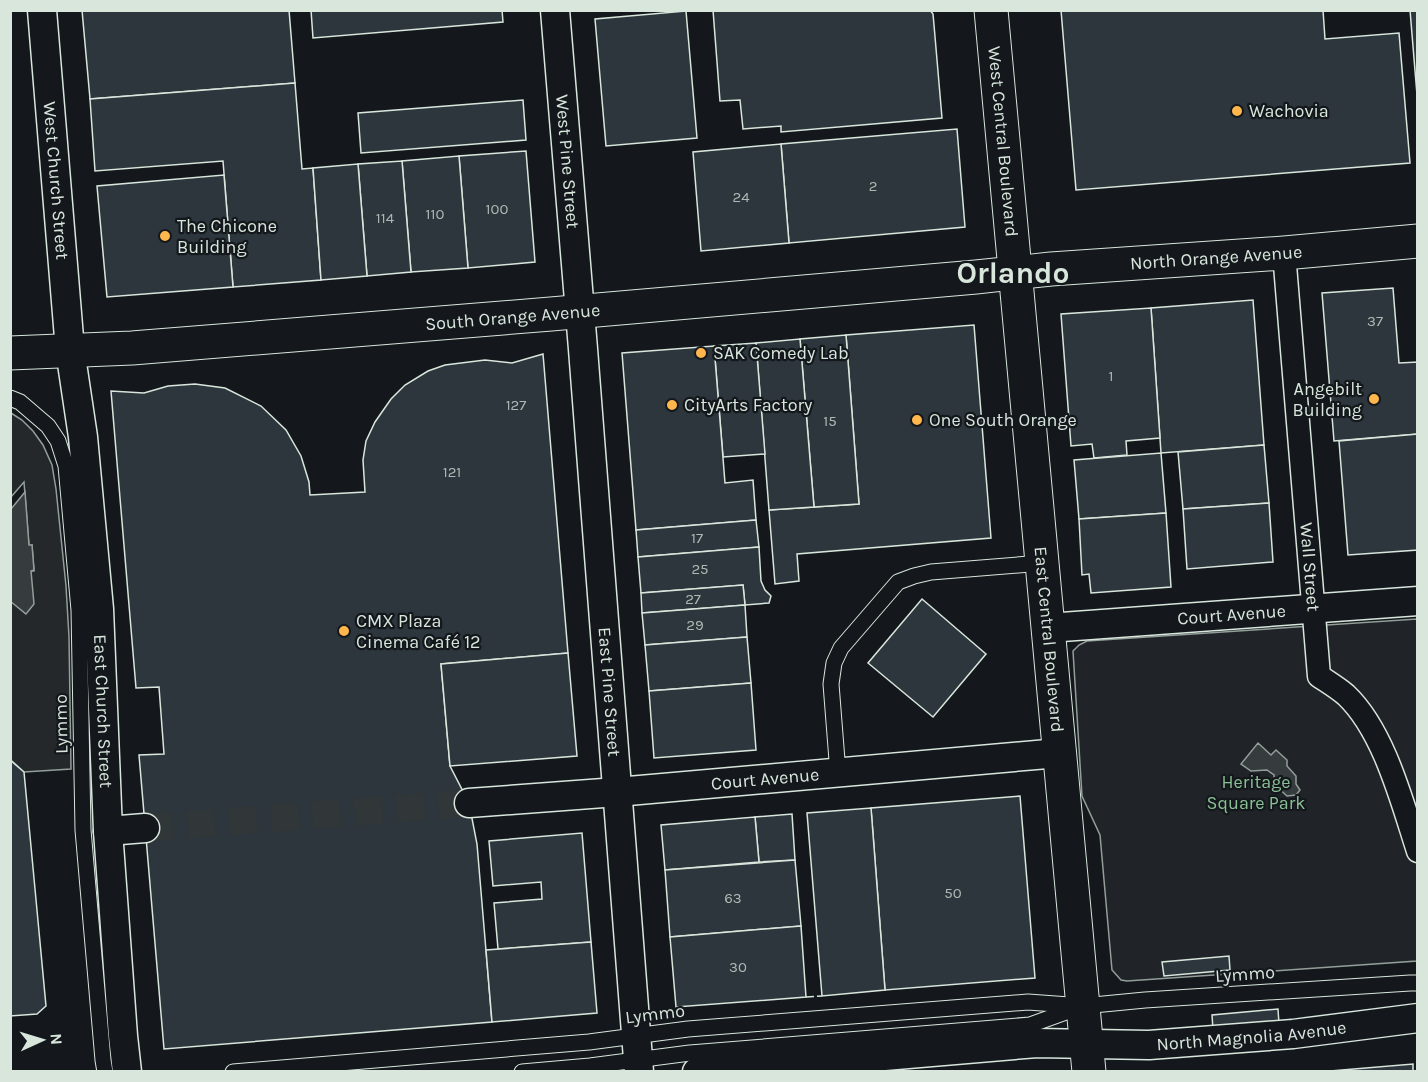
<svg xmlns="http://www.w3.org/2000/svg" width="1428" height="1082" viewBox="0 0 1428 1082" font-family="Karla,sans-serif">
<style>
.green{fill:#202428;stroke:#939e99;stroke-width:1.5}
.parking{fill:#24282b;stroke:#939e99;stroke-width:1.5}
.water{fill:#363b3e;stroke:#939e99;stroke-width:1.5}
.building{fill:#2c363c;stroke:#d8e6dc;stroke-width:1.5}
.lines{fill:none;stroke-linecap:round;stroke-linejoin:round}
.minor-tunnel{stroke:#313739;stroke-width:28;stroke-dasharray:28 14;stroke-linecap:butt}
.service-casing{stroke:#d8e6dc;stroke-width:17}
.pedestrian-casing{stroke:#d8e6dc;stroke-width:25}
.minor-casing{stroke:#d8e6dc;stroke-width:31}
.tertiary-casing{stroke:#d8e6dc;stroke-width:35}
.primary-casing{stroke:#d8e6dc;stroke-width:35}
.service{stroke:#14181c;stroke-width:15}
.pedestrian{stroke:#14181c;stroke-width:22}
.minor{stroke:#14181c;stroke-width:28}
.tertiary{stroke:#14181c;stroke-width:33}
.primary{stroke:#14181c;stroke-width:33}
.fence{stroke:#d8e6dc;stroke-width:1.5;stroke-dasharray:8 3;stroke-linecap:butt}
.poi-dot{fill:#ffb74d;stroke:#14181c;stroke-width:2}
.labels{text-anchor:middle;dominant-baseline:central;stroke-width:4.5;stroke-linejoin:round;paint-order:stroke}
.number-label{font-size:15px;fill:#adbab4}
.poi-label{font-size:18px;fill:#d8e6dc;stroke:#14181c;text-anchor:start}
.street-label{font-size:18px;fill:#d8e6dc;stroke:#14181c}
.park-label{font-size:18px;fill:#8ac095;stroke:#14181c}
.town-label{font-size:30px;font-weight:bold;fill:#d8e6dc;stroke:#14181c}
</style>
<rect width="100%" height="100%" fill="#14181c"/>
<path class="green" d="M1417,619V961L1127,981L1121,980L1112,970L1100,835L1082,796L1073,651L1079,645L1087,641Z"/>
<path class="parking" d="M11,413L22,420L33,431L43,445L52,465L56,489L66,586L69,637L71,769L24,772L11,760V601L25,613L31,571H34L32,545L29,546L24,482L11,497Z"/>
<g class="water">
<path d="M25,492L29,545H32L34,570L31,571L34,604L26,614L10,601L11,509Z"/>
<path d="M1258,743L1271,755L1276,750L1287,760V766L1296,776V784L1300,790L1296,795L1287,796L1274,784V775L1267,770L1251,771L1241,764Z"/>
</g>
<g class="building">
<path d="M82,10H289L295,83L90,99Z"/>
<path d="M311,10H502L503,22L313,38Z"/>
<path d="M713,10H930L933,14L934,25L942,118L781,132V126L743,129L740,100L720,101Z"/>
<path d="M1061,10H1323L1325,39L1399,33L1410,163L1076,190Z"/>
<path d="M1410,10H1418V107Z"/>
<path d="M686,11L697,138L606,146L595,19Z"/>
<path d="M295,83L302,169L313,168L321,280L233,287L223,161L95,171L90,99Z"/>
<path d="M523,100L526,140L361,153L358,113Z"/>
<path d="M957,129L965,227L789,243L781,144Z"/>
<path d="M781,144L789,243L701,251L693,152Z"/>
<path d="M526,151L535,262L468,268L459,156Z"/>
<path d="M459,156L468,268L411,272L402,161Z"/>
<path d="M402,161L411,272L367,276L358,164Z"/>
<path d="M358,164L367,276L321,280L313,168Z"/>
<path d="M224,175L233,287L107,297L97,186Z"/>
<path d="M1393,288L1399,363L1418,362V434L1334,441L1322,293Z"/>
<path d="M1253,300L1264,445L1161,453L1151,308Z"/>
<path d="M1151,308L1160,438L1126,441L1127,455L1094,458L1092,444L1071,446L1061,314Z"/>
<path d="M974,325L991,538L797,554L799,581L775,584L769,510L859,504L846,335Z"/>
<path d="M846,335L859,504L814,507L800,339Z"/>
<path d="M800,339L814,507L769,510L756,343Z"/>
<path d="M756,343L765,454L723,457L714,346Z"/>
<path d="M714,346L725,483L753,480L756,520L636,530L622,353Z"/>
<path d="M543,354L568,653L441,664L450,766L469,803L477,844L492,1022L164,1049L139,755L164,754L159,687L136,688L111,391L144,393L168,386L195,384L225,388L261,406L286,430L301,456L309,482L310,495L365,492L363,460L366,441L375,422L391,399L405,385L428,371L445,365L485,360L512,363Z"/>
<path d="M1418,434V550L1348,555L1339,441Z"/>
<path d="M1264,445L1269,503L1183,509L1178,452Z"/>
<path d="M1161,453L1166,513L1079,519L1074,460Z"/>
<path d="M1269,503L1273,562L1187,569L1183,509Z"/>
<path d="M1166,513L1171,587L1091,593L1089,574L1082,575L1079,519Z"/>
<path d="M756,520L759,547L638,557L636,530Z"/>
<path d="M759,547L761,581L765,590L771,596L769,603L745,605L743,585L641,593L638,557Z"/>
<path d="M743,585L745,605L642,613L641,593Z"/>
<path d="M922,599L986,654L933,717L868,663Z"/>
<path d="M745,605L747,637L645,645L642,613Z"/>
<path d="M747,637L751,683L649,691L645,645Z"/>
<path d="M568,653L577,756L450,766L441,664Z"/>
<path d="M751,683L756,750L654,758L649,691Z"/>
<path d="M10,760L24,772L46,1006L37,1014L10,1016Z"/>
<path d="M1020,796L1035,978L885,990L871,808Z"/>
<path d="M871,808L885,990L822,996L807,813Z"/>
<path d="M792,814L795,860L759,862L755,817Z"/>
<path d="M755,817L759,862L665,870L661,825Z"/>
<path d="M582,833L591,942L498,949L494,903L542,899L541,882L493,886L489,841Z"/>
<path d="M795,860L801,926L670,937L665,870Z"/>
<path d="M801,926L806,997L676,1007L670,937Z"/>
<path d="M591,942L597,1013L492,1022L486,950Z"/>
<path d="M1229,956L1230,970L1164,976L1162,962Z"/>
<path d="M1278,1009L1279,1024L1213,1030L1212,1015Z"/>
<path d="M1413,1064V1072H1318Z"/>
</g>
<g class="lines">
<path class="minor-tunnel" d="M145,828L469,803"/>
<defs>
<g id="service">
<path d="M10,398L20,402L48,426L58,441L66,466L79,610L83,830L103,1060L105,1072"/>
<path d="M838,773L831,684L834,663L841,648L898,582L914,576L931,572L1042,563"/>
<path d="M233,1072L589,1042L688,1029L1028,1002L1083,1006L1145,1000L1410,983H1418"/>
<path d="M522,1072L590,1066L690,1053L1030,1025L1077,1008"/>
</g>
<g id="pedestrian">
<path id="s1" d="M1284,253L1319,676C1328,682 1338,688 1346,695C1384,731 1402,802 1418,851"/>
</g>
<g id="minor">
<path id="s2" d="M42,10L70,350L83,437L99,609L108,831L123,1036L127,1072"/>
<path id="s3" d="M555,10L583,349L639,1072"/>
<path id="s4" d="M1048,628L1418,601"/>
<path id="s5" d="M469,803L617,792L1059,753"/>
<path d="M108,831L145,828"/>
<path id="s6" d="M697,1072L1037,1043L1149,1045L1293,1034L1418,1018"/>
</g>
<g id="tertiary">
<path id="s7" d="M991,10L1089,1072"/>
</g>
<g id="primary">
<path id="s8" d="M10,353L132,348L551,314L976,277L1051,269L1284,253L1418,241"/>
</g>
</defs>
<use href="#service" class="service-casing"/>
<use href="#pedestrian" class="pedestrian-casing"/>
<use href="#minor" class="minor-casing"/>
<use href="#tertiary" class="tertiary-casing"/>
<use href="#primary" class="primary-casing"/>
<use href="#service" class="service"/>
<use href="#pedestrian" class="pedestrian"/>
<use href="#minor" class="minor"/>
<use href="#tertiary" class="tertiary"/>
<use href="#primary" class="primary"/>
<path class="fence" d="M806,997L822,996"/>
</g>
<g class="poi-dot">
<circle cx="1237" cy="111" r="6"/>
<circle cx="165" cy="236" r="6"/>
<circle cx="701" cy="353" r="6"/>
<circle cx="1374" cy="399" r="6"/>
<circle cx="672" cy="405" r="6"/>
<circle cx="917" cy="420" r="6"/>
<circle cx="344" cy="631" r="6"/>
</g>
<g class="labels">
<g class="number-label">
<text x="873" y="186">2</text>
<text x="741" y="197">24</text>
<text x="497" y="209">100</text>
<text x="435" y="214">110</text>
<text x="385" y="218">114</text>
<text x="1375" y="321">37</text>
<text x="1111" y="376">1</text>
<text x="516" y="405">127</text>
<text x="830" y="421">15</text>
<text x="452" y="472">121</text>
<text x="697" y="538">17</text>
<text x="700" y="569">25</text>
<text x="693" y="599">27</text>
<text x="695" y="625">29</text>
<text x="953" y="893">50</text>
<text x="733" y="898">63</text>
<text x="738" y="967">30</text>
</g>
<g class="poi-label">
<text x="1249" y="111">Wachovia</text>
<text x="177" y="226">The Chicone<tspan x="177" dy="21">Building</tspan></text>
<text x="713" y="353">SAK Comedy Lab</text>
<text x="1362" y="389" text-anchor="end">Angebilt<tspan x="1362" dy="21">Building</tspan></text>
<text x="684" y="405">CityArts Factory</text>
<text x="929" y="420">One South Orange</text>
<text x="356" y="621">CMX Plaza<tspan x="356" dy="21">Cinema Café 12</tspan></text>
</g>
<g class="street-label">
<text stroke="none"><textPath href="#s7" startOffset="132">West Central Boulevard</textPath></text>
<text stroke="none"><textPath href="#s3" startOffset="152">West Pine Street</textPath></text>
<text stroke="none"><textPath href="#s2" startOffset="171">West Church Street</textPath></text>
<text stroke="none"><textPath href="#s8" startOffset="1210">North Orange Avenue</textPath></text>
<text stroke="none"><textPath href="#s8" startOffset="504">South Orange Avenue</textPath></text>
<text stroke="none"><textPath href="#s1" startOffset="315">Wall Street</textPath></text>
<text stroke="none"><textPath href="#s4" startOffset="184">Court Avenue</textPath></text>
<text stroke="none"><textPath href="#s7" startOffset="632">East Central Boulevard</textPath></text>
<text stroke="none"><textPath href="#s3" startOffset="684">East Pine Street</textPath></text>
<text stroke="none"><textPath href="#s2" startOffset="704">East Church Street</textPath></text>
<text transform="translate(61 724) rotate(-91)">Lymmo</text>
<text stroke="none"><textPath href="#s5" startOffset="297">Court Avenue</textPath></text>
<text transform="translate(1245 974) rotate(-4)">Lymmo</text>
<text transform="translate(655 1014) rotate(-7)">Lymmo</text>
<text stroke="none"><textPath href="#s6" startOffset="556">North Magnolia Avenue</textPath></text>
</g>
<g class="park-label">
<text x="1256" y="782">Heritage<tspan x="1256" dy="21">Square Park</tspan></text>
</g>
<g class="town-label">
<text x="1013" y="273">Orlando</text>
</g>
</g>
<rect width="1428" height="1082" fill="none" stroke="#d8e6dc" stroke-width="24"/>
<g transform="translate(42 1040) rotate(86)" stroke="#14181c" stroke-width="4.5" paint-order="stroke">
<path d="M0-4.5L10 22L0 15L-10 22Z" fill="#d8e6dc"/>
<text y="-9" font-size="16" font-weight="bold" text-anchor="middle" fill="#d8e6dc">N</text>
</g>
</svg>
